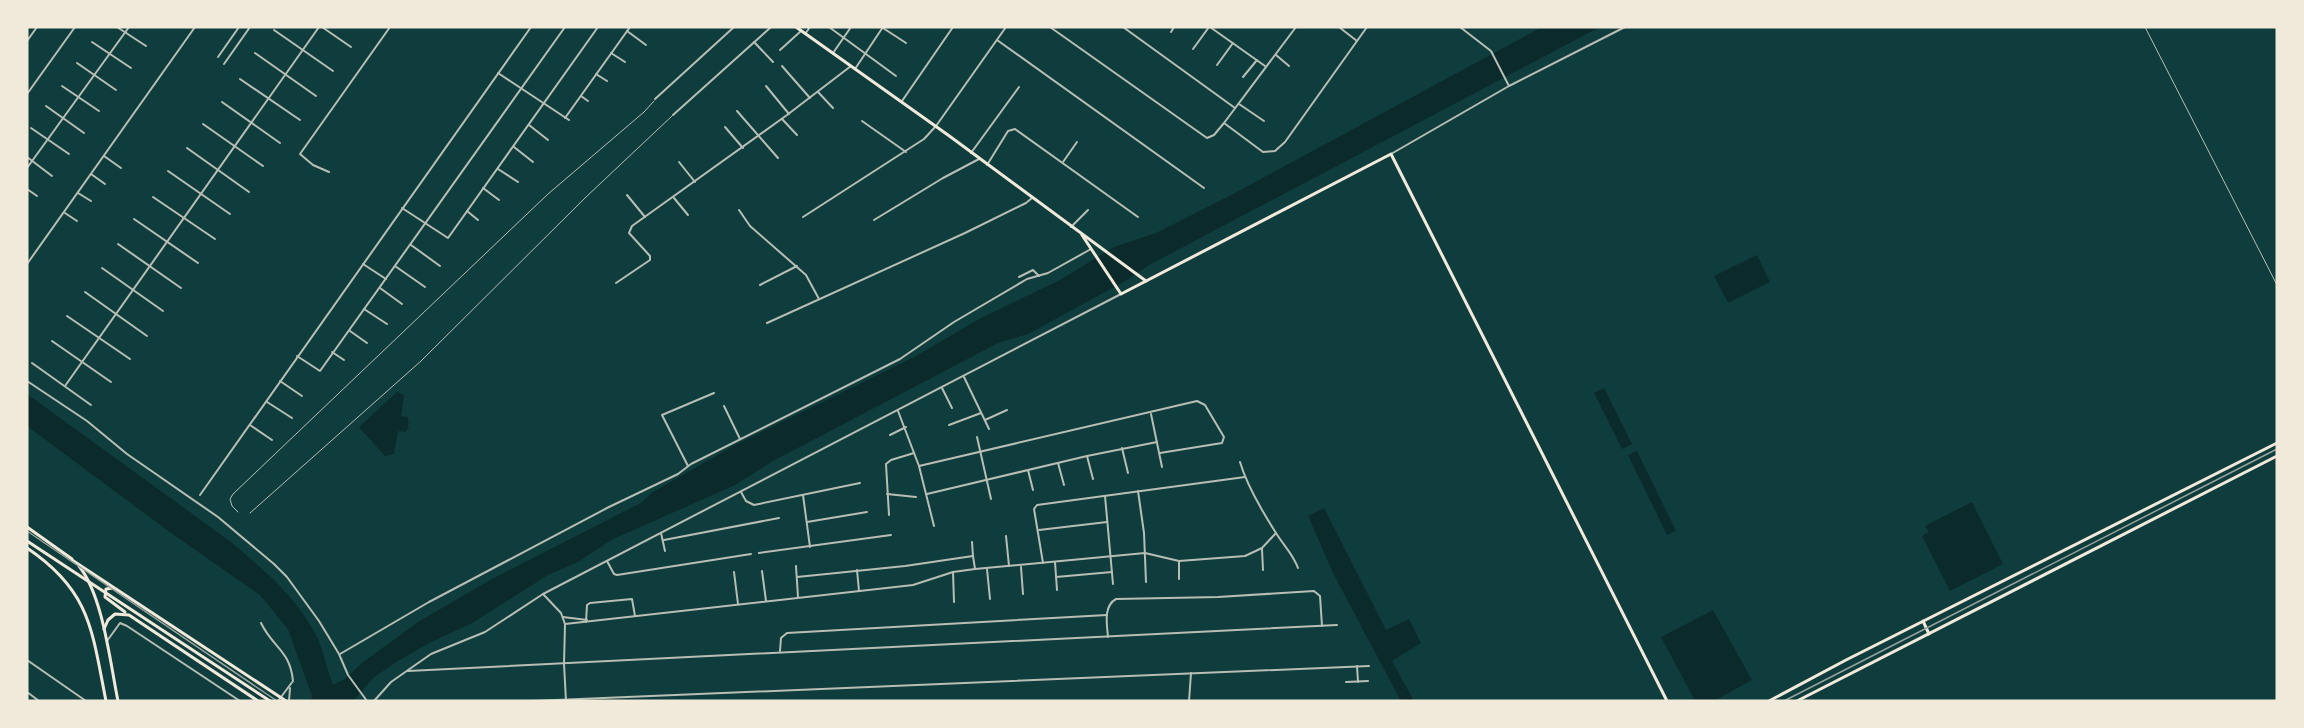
<svg xmlns="http://www.w3.org/2000/svg" width="2304" height="728" viewBox="0 0 2304 728" font-family="'Noto Sans',sans-serif">
<style>
.water{fill:#0a2a2b}
.lines{fill:none;stroke-linecap:round;stroke-linejoin:round}
.service{stroke:#b8beb3;stroke-width:1}
.minor{stroke:#b8beb3;stroke-width:2}
.tertiary{stroke:#b8beb3;stroke-width:2}
.secondary{stroke:#f1e9da;stroke-width:3}
.primary{stroke:#f1e9da;stroke-width:3}
.rail{stroke:#97a49c;stroke-width:1.5}
</style>
<rect width="100%" height="100%" fill="#0f3d3e"/>
<g class="water">
<path d="M1542,27H1600L1149,265L1125,281L1028,334L998,343L773,461L735,485L611,540L578,562L548,575L472,623L427,644L398,661L374,677L353,701H311L312,696L288,629L260,595L171,533L27,426V394L231,542C264,570 297,597 317,637C324,653 327,670 333,685L345,679L362,663L418,622L492,579L641,503L653,492L735,445L916,356L981,318L1060,280L1114,247L1156,233L1233,194Z"/>
<path d="M1757,255L1770,282L1728,303L1714,276Z"/>
<path d="M1604,388L1632,444L1622,449L1594,393Z"/>
<path d="M397,392L404,395L401,416L408,417V421L410,422L407,423L409,427L406,432L398,431L394,454L385,456L359,427Z"/>
<path d="M1637,451L1676,531L1667,535L1628,455Z"/>
<path d="M1972,502L2003,564L1950,591L1922,536L1929,532L1925,526Z"/>
<path d="M1324,508L1386,630L1409,619L1421,643L1392,661L1414,701H1401L1334,575L1308,516Z"/>
<path d="M1713,610L1752,680L1714,701H1695L1661,637Z"/>
</g>
<g class="lines">
<g class="service">
<path d="M2145,27L2277,285"/>
<path d="M238,512L232,506L230,499L233,494L548,194L644,112L654,101"/>
<path d="M250,513L421,361L586,197L672,116"/>
</g>
<g class="minor">
<path d="M117,27L146,46"/>
<path d="M322,27L351,47"/>
<path d="M829,27L896,76"/>
<path d="M1050,27L1207,138L1214,135L1224,123L1296,27"/>
<path d="M1123,27L1235,108"/>
<path d="M1210,27L1265,66"/>
<path d="M1339,27L1357,41"/>
<path d="M1460,27L1491,51L1509,86"/>
<path d="M883,28L906,43"/>
<path d="M274,30L333,71"/>
<path d="M627,31L646,45"/>
<path d="M1171,32L1174,27"/>
<path d="M805,34L810,27"/>
<path d="M997,40L1204,188"/>
<path d="M27,41L37,27"/>
<path d="M92,42L131,68"/>
<path d="M754,42L773,62"/>
<path d="M1193,49L1209,27"/>
<path d="M780,50L801,31"/>
<path d="M255,53L316,96"/>
<path d="M611,53L625,62"/>
<path d="M833,53L851,27"/>
<path d="M1276,55L1289,66"/>
<path d="M218,57L239,27"/>
<path d="M77,63L116,90"/>
<path d="M224,64L250,27"/>
<path d="M1217,65L1233,43"/>
<path d="M782,66L810,98"/>
<path d="M855,69L883,27"/>
<path d="M498,73L569,120"/>
<path d="M596,74L607,81"/>
<path d="M1243,77L1257,60"/>
<path d="M240,79L300,120"/>
<path d="M62,86L99,111"/>
<path d="M766,86L789,114"/>
<path d="M818,92L833,108"/>
<path d="M27,94L75,27"/>
<path d="M581,96L588,101"/>
<path d="M655,99L734,27"/>
<path d="M902,101L953,27"/>
<path d="M222,102L280,143"/>
<path d="M1239,104L1264,121"/>
<path d="M46,106L84,133"/>
<path d="M737,111L778,158"/>
<path d="M673,115L771,27"/>
<path d="M565,118L630,27"/>
<path d="M782,119L797,135"/>
<path d="M862,121L906,152"/>
<path d="M1224,123L1263,152L1275,151L1285,142L1367,27"/>
<path d="M203,124L263,166"/>
<path d="M529,125L548,140"/>
<path d="M725,127L743,148"/>
<path d="M31,128L69,154"/>
<path d="M514,147L533,162"/>
<path d="M187,148L249,192"/>
<path d="M971,153L1019,87"/>
<path d="M104,156L121,168"/>
<path d="M27,157L52,176"/>
<path d="M679,162L695,182"/>
<path d="M1063,162L1077,142"/>
<path d="M987,165L1008,131L1015,129L1138,217"/>
<path d="M27,168L129,27"/>
<path d="M498,169L518,182"/>
<path d="M168,171L230,214"/>
<path d="M329,172L313,165L300,154L390,27"/>
<path d="M91,174L105,184"/>
<path d="M483,188L499,200"/>
<path d="M27,189L37,196"/>
<path d="M78,193L91,201"/>
<path d="M627,195L645,217"/>
<path d="M153,197L215,239"/>
<path d="M674,198L688,215"/>
<path d="M402,208L448,238L598,27"/>
<path d="M739,210L750,226L806,275L819,299"/>
<path d="M467,211L478,220"/>
<path d="M65,213L77,221"/>
<path d="M803,217L924,139L936,126L1006,27"/>
<path d="M134,219L198,263"/>
<path d="M874,220L943,178L979,159"/>
<path d="M1071,227L1088,210"/>
<path d="M118,244L181,288"/>
<path d="M411,245L440,266"/>
<path d="M27,264L195,27"/>
<path d="M363,264L386,279"/>
<path d="M395,266L425,287"/>
<path d="M102,268L163,311"/>
<path d="M1019,277L1033,270L1039,276"/>
<path d="M616,283L650,260V256L629,233L632,226L787,115L851,66"/>
<path d="M760,285L797,266"/>
<path d="M380,288L402,304"/>
<path d="M85,292L147,336"/>
<path d="M364,309L387,324"/>
<path d="M67,316L130,359"/>
<path d="M767,323L965,233L1026,203L1032,198"/>
<path d="M350,331L367,343"/>
<path d="M52,341L111,382"/>
<path d="M332,352L344,360"/>
<path d="M297,356L320,371L565,27"/>
<path d="M32,363L91,405"/>
<path d="M964,377L989,429"/>
<path d="M280,381L302,396"/>
<path d="M65,386L319,27"/>
<path d="M942,388L952,408"/>
<path d="M267,402L292,418"/>
<path d="M724,406L740,439"/>
<path d="M898,411L919,466L934,526"/>
<path d="M1151,414L1162,467"/>
<path d="M985,420L1007,410"/>
<path d="M250,425L272,440"/>
<path d="M949,425L981,413"/>
<path d="M890,435L906,427"/>
<path d="M977,437L991,499"/>
<path d="M1122,448L1128,473"/>
<path d="M1087,456L1093,479"/>
<path d="M1240,462C1247,486 1262,511 1276,533C1284,546 1293,554 1298,568"/>
<path d="M1058,463L1064,485"/>
<path d="M688,466L662,415L714,393"/>
<path d="M919,466L1197,401L1205,405L1224,437L1222,443L1160,453"/>
<path d="M1028,470L1033,490"/>
<path d="M1138,491L1144,533L1146,582"/>
<path d="M741,492L746,501L754,505L860,483"/>
<path d="M887,494L916,497"/>
<path d="M927,494L1087,456L1157,442"/>
<path d="M200,495L531,27"/>
<path d="M803,495L810,547"/>
<path d="M1105,496L1113,584"/>
<path d="M889,515L886,464L891,460L914,453"/>
<path d="M807,522L867,512"/>
<path d="M1039,530L1107,522"/>
<path d="M661,533L665,551"/>
<path d="M1006,536L1009,566"/>
<path d="M664,540L779,518"/>
<path d="M972,542L973,556"/>
<path d="M1262,549L1263,570"/>
<path d="M759,553L891,535"/>
<path d="M607,561L614,574L617,575L751,554"/>
<path d="M1179,561V579"/>
<path d="M1055,562L1057,590"/>
<path d="M1043,563L1034,509L1037,505L1245,477"/>
<path d="M796,566L798,597"/>
<path d="M1021,567L1023,594"/>
<path d="M987,569L990,599"/>
<path d="M857,570L859,591"/>
<path d="M762,571L766,601"/>
<path d="M734,572L738,604"/>
<path d="M953,572L954,602"/>
<path d="M797,577L905,566L973,556L975,569"/>
<path d="M1056,577L1112,572"/>
<path d="M543,594L561,613L565,624L564,664L566,701"/>
<path d="M563,617L587,620"/>
<path d="M586,622L587,605L590,603L632,599L635,616"/>
<path d="M261,623C273,648 290,650 293,681L278,701"/>
<path d="M565,624L913,585L953,572L975,569L1145,553L1179,561L1245,556L1262,548L1276,533"/>
<path d="M1108,637C1107,625 1103,606 1116,599L1218,597L1314,591L1320,596L1322,626"/>
<path d="M107,641L120,623L127,626L240,701"/>
<path d="M780,651L781,638L787,633L1107,615"/>
<path d="M340,654L429,602L609,507L678,474L691,464L900,359L954,322L1027,279L1048,273L1091,249"/>
<path d="M27,660L86,701"/>
<path d="M1357,666L1358,682"/>
<path d="M408,671L1337,625"/>
<path d="M1346,682L1368,681"/>
<path d="M27,692L39,701"/>
<path d="M289,701L290,688"/>
<path d="M532,701L1369,666"/>
<path d="M1189,701L1191,673"/>
</g>
<g class="tertiary">
<path d="M1391,154L1509,86L1625,27"/>
<path d="M27,381L87,421L127,454L218,517L274,564L287,577L319,621L339,654L348,675L367,701"/>
<path d="M374,701L391,682L431,654L485,632L543,594L1121,294"/>
</g>
<g class="secondary">
<path d="M796,27L948,135L1146,281"/>
<path d="M1082,235L1121,294L1391,154L1667,701"/>
<path d="M27,527L72,559"/>
<path d="M27,541L270,701"/>
<path d="M27,548C91,591 92,631 106,701"/>
<path d="M72,560L286,701"/>
<path d="M79,566C103,596 110,662 118,701"/>
<path d="M113,588L106,589L105,597L125,612"/>
<path d="M104,629L108,620L115,614L129,615L258,701"/>
</g>
<g class="primary">
<path d="M1923,621L1929,634"/>
<path d="M1769,701L1846,660L2277,443"/>
<path d="M1797,701L2277,456"/>
</g>
<g class="rail">
<path d="M27,531L277,701"/>
<path d="M1784,701L2277,449"/>
</g>
</g>
<rect width="2304" height="728" fill="none" stroke="#f1e9da" stroke-width="57"/>
</svg>
